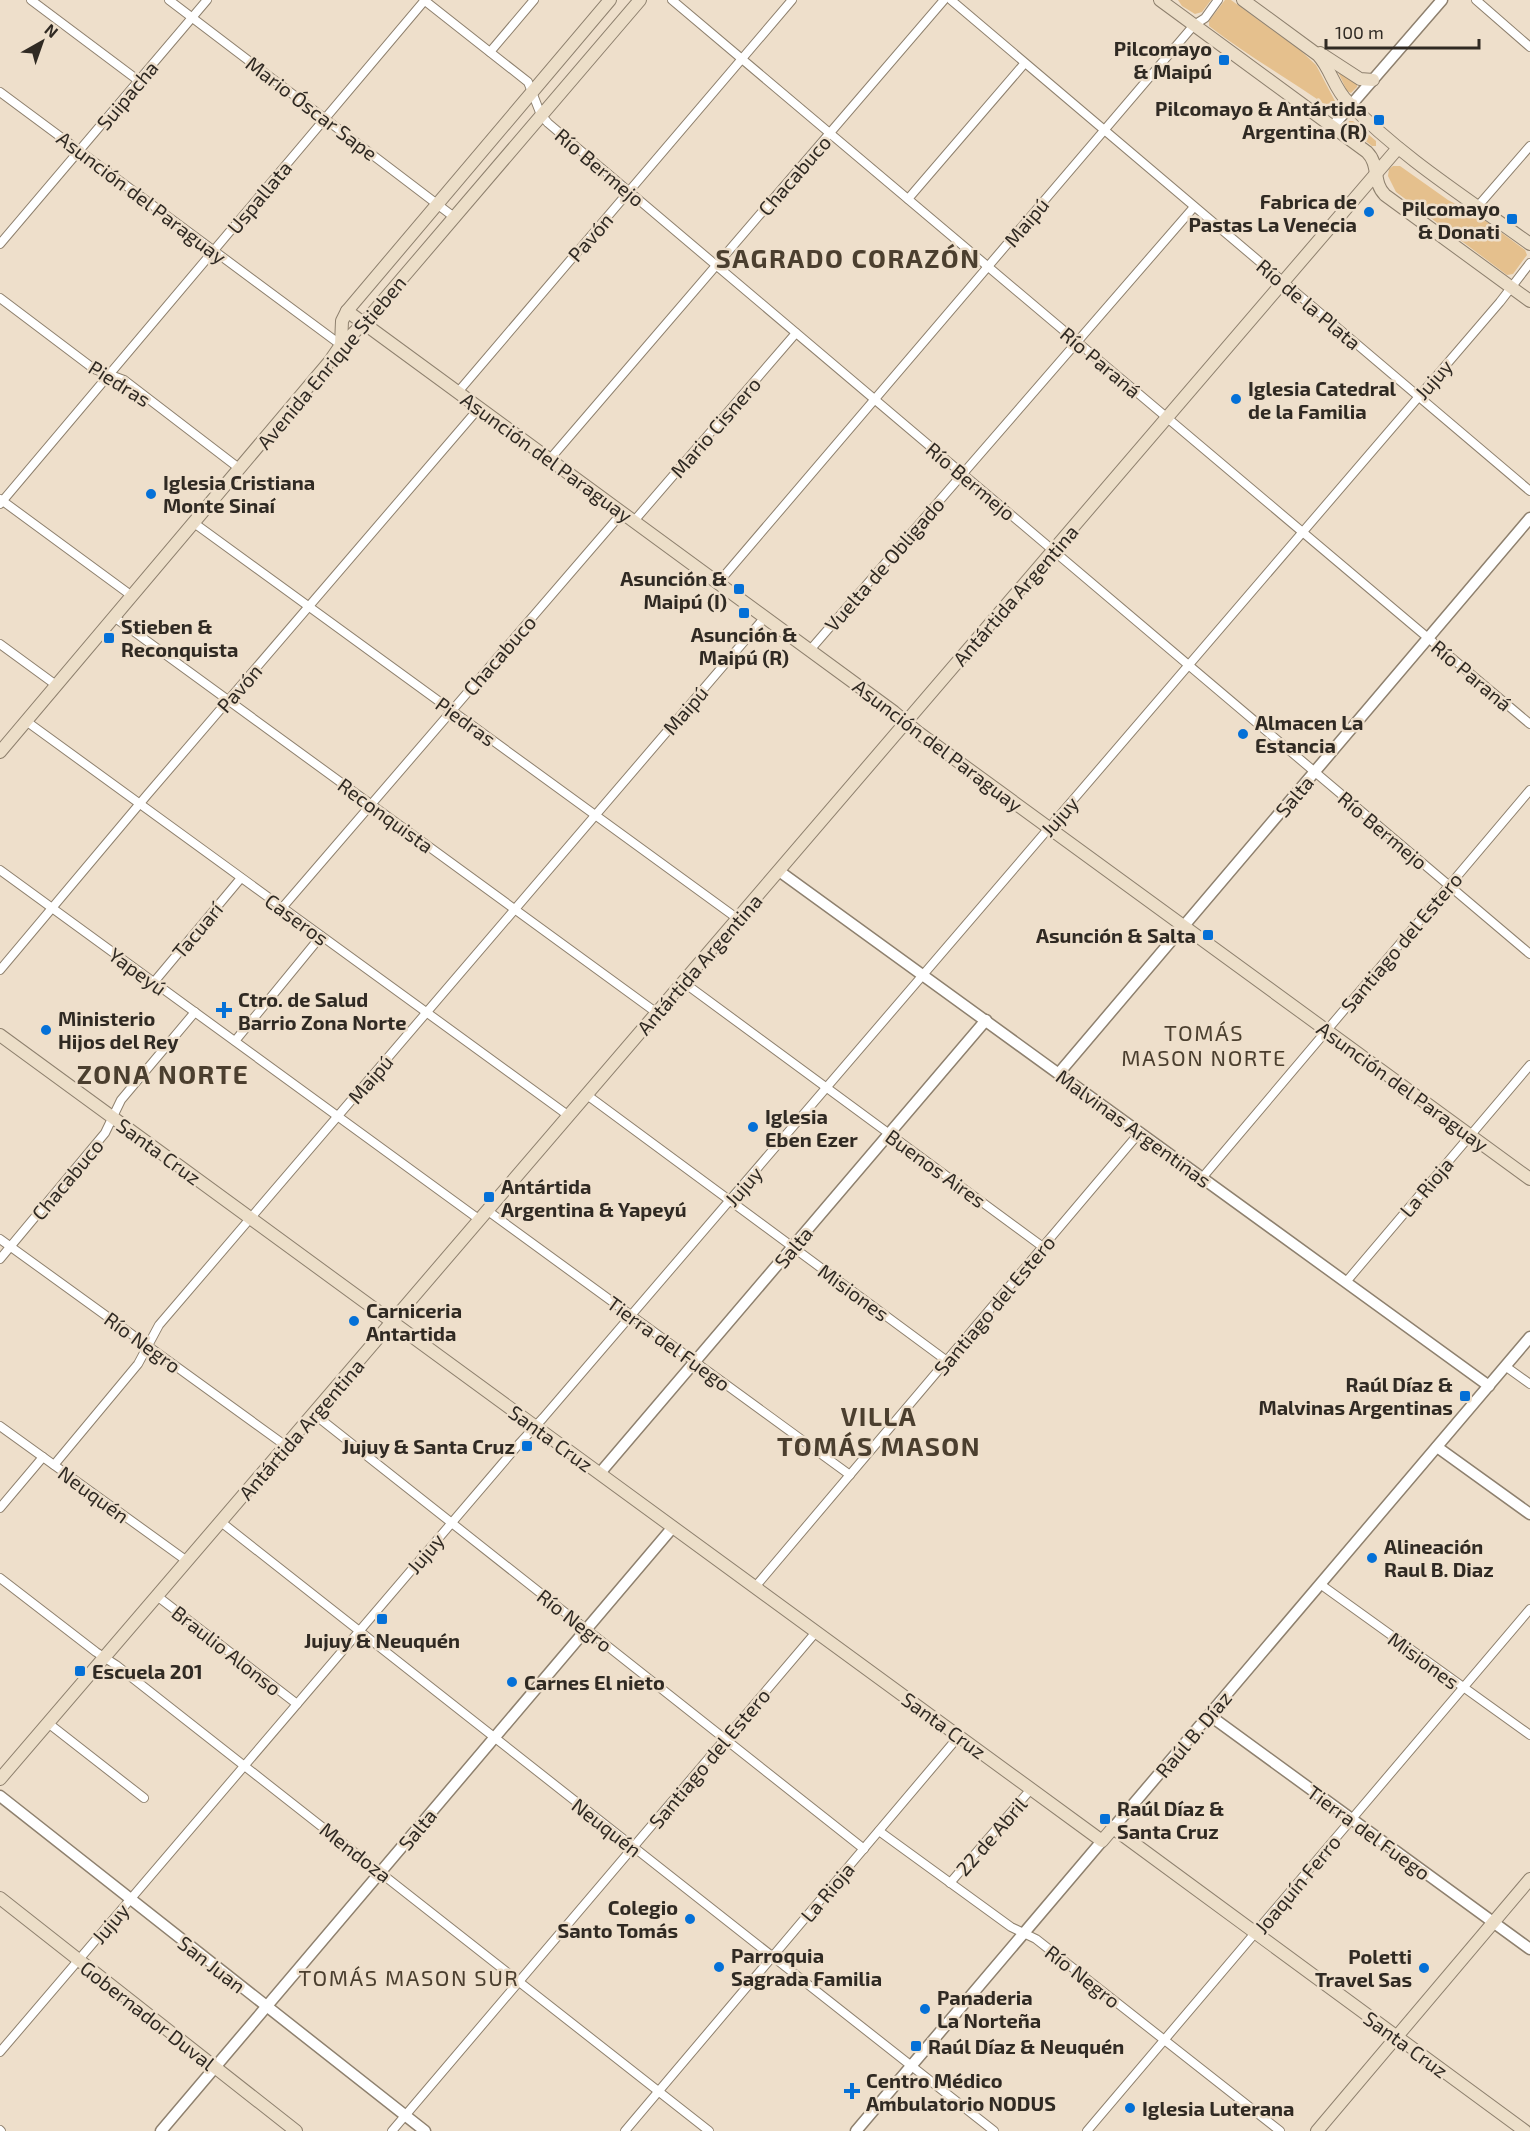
<svg xmlns="http://www.w3.org/2000/svg" width="1530" height="2131" viewBox="0 0 1530 2131" font-family="'Exo 2',sans-serif">
<style>
.green{fill:#e5c08d}
.lines{fill:none;stroke-linecap:round;stroke-linejoin:round}
.minor-casing{stroke:#8e806e;stroke-width:10}
.tertiary-casing{stroke:#8e806e;stroke-width:13}
.secondary-casing{stroke:#8e806e;stroke-width:14}
.minor{stroke:#fff;stroke-width:8}
.tertiary{stroke:#fff;stroke-width:10}
.secondary{stroke:#ecdec8;stroke-width:12}
.poi-dot{fill:#0470d7;stroke:#eedfcb;stroke-width:2}
.labels{text-anchor:middle;dominant-baseline:central;stroke-width:5;stroke-linejoin:round;paint-order:stroke}
.poi-label{font-size:20px;font-weight:bold;fill:#302a23;stroke:#eedfcb;text-anchor:start}
.street-label{font-size:20px;fill:#302a23;stroke:#eedfcb}
.quarter-label{font-size:22px;letter-spacing:1.5px;fill:#4b3f2f;stroke:#eedfcb}
.district-label{font-size:26px;font-weight:bold;letter-spacing:1.5px;fill:#4b3f2f;stroke:#eedfcb}
</style>
<rect width="100%" height="100%" fill="#eedfcb"/>
<g class="green">
<path d="M1178,0H1211L1202,12L1195,14L1182,6Z"/>
<path d="M1225,0H1231L1300,50L1316,65L1336,103V107L1330,108C1290,80 1248,56 1209,26V21Z"/>
<path d="M1337,70L1357,83V87L1351,93L1347,91Z"/>
<path d="M1349,121H1353L1376,141V146H1372L1349,128L1347,125Z"/>
<path d="M1393,166H1400L1448,200L1479,216L1525,250L1527,255L1513,274L1507,275L1396,192L1388,176L1389,169Z"/>
</g>
<g class="lines">
<defs>
<g id="minor">
<path d="M31,0L139,81"/>
<path d="M169,0L454,217"/>
<path d="M424,0L528,82L541,115L548,123L1530,954"/>
<path d="M672,0L1530,724"/>
<path d="M951,0L1530,491"/>
<path d="M1476,0L1530,47"/>
<path d="M490,52L534,0"/>
<path d="M0,92L341,345"/>
<path d="M908,199L1024,64"/>
<path d="M1478,206L1530,146"/>
<path d="M0,244L207,0"/>
<path d="M0,298L94,369L124,380L240,469"/>
<path d="M458,392L792,0"/>
<path d="M550,459L944,0"/>
<path d="M0,499L132,596"/>
<path d="M0,504L425,0"/>
<path d="M634,521L796,333"/>
<path d="M194,523L738,919"/>
<path d="M718,583L1194,25L1205,18L1218,0"/>
<path d="M114,617L657,1013"/>
<path d="M0,644L56,685"/>
<path d="M810,650L1194,207"/>
<path d="M26,721L569,1116"/>
<path d="M0,870L480,1220"/>
<path d="M282,908L622,513"/>
<path d="M0,970L147,795L479,408"/>
<path d="M154,982L241,878"/>
<path d="M683,982L1043,1247"/>
<path d="M235,1041L321,936"/>
<path d="M587,1095L947,1361"/>
<path d="M1202,1178L1530,790"/>
<path d="M488,1211L850,1475"/>
<path d="M0,1239L286,1446"/>
<path d="M0,1259L105,1133L121,1100L195,1012"/>
<path d="M1346,1282L1530,1065"/>
<path d="M1505,1366L1530,1384"/>
<path d="M314,1414L864,1849"/>
<path d="M0,1426L187,1561"/>
<path d="M54,1465L138,1364L159,1325L765,617"/>
<path d="M0,1508L43,1457"/>
<path d="M221,1522L994,2131"/>
<path d="M0,1578L96,1652L116,1665L709,2131"/>
<path d="M1320,1584L1530,1735"/>
<path d="M755,1587L1140,1132"/>
<path d="M157,1596L297,1704"/>
<path d="M48,1723L144,1798"/>
<path d="M879,1831L1011,1927L1036,1939L1280,2131"/>
<path d="M950,1883L1031,1789"/>
<path d="M0,2052L519,1444L543,1418L1500,302L1530,263"/>
<path d="M0,2130L1,2131"/>
<path d="M392,2131L816,1632"/>
<path d="M625,2131L959,1736"/>
<path d="M1087,2131L1530,1609"/>
</g>
<g id="tertiary">
<path d="M1332,127L1442,0"/>
<path d="M779,871L1489,1386"/>
<path d="M1059,1073L1530,518"/>
<path d="M1437,1447L1530,1514"/>
<path d="M600,1473L986,1020"/>
<path d="M1209,1715L1530,1949"/>
<path d="M0,1796L425,2131"/>
<path d="M1113,1828L1530,1337"/>
<path d="M161,2131L673,1527"/>
<path d="M856,2131L1102,1841"/>
</g>
<g id="secondary">
<path d="M1160,0L1367,152C1380,165 1372,182 1385,195L1530,301"/>
<path d="M1243,0L1318,55C1331,69 1334,89 1348,102C1401,157 1468,199 1530,244"/>
<path d="M1320,53L1360,79L1373,80"/>
<path d="M347,311L894,712L919,733L1530,1179"/>
<path d="M341,345L342,321L347,311L610,0"/>
<path d="M0,752L330,361L341,345L364,323L640,0"/>
<path d="M0,1035L1102,1841L1113,1828L1525,2131"/>
<path d="M0,1779L1398,148"/>
<path d="M0,1898L296,2131"/>
<path d="M1317,2131L1530,1879"/>
</g>
</defs>
<use href="#minor" class="minor-casing"/>
<use href="#tertiary" class="tertiary-casing"/>
<use href="#secondary" class="secondary-casing"/>
<use href="#minor" class="minor"/>
<use href="#tertiary" class="tertiary"/>
<use href="#secondary" class="secondary"/>
</g>
<g class="poi-dot">
<rect x="1218" y="54" width="12" height="12" rx="3"/>
<rect x="1373" y="114" width="12" height="12" rx="3"/>
<circle cx="1369" cy="212" r="6"/>
<rect x="1506" y="213" width="12" height="12" rx="3"/>
<circle cx="1236" cy="399" r="6"/>
<circle cx="151" cy="494" r="6"/>
<rect x="733" y="583" width="12" height="12" rx="3"/>
<rect x="738" y="607" width="12" height="12" rx="3"/>
<rect x="103" y="632" width="12" height="12" rx="3"/>
<circle cx="1243" cy="734" r="6"/>
<rect x="1202" y="929" width="12" height="12" rx="3"/>
<path d="M221 1001h6v6h6v6h-6v6h-6v-6h-6v-6h6z"/>
<circle cx="46" cy="1030" r="6"/>
<circle cx="753" cy="1127" r="6"/>
<rect x="483" y="1191" width="12" height="12" rx="3"/>
<circle cx="354" cy="1321" r="6"/>
<rect x="1459" y="1390" width="12" height="12" rx="3"/>
<rect x="521" y="1440" width="12" height="12" rx="3"/>
<circle cx="1372" cy="1558" r="6"/>
<rect x="376" y="1613" width="12" height="12" rx="3"/>
<rect x="74" y="1665" width="12" height="12" rx="3"/>
<circle cx="512" cy="1682" r="6"/>
<rect x="1099" y="1813" width="12" height="12" rx="3"/>
<circle cx="690" cy="1919" r="6"/>
<circle cx="719" cy="1967" r="6"/>
<circle cx="1424" cy="1968" r="6"/>
<circle cx="925" cy="2009" r="6"/>
<rect x="910" y="2040" width="12" height="12" rx="3"/>
<path d="M849 2082h6v6h6v6h-6v6h-6v-6h-6v-6h6z"/>
<circle cx="1130" cy="2108" r="6"/>
</g>
<g class="labels">
<g class="poi-label">
<text x="1212" y="48" text-anchor="end">Pilcomayo<tspan x="1212" dy="23">&amp; Maipú</tspan></text>
<text x="1367" y="108" text-anchor="end">Pilcomayo &amp; Antártida<tspan x="1367" dy="23">Argentina (R)</tspan></text>
<text x="1357" y="201" text-anchor="end">Fabrica de<tspan x="1357" dy="23">Pastas La Venecia</tspan></text>
<text x="1500" y="208" text-anchor="end">Pilcomayo<tspan x="1500" dy="23">&amp; Donati</tspan></text>
<text x="1248" y="388">Iglesia Catedral<tspan x="1248" dy="23">de la Familia</tspan></text>
<text x="163" y="482">Iglesia Cristiana<tspan x="163" dy="23">Monte Sinaí</tspan></text>
<text x="727" y="578" text-anchor="end">Asunción &amp;<tspan x="727" dy="23">Maipú (I)</tspan></text>
<text x="121" y="626">Stieben &amp;<tspan x="121" dy="23">Reconquista</tspan></text>
<text x="744" y="634" text-anchor="middle">Asunción &amp;<tspan x="744" dy="23">Maipú (R)</tspan></text>
<text x="1255" y="722">Almacen La<tspan x="1255" dy="23">Estancia</tspan></text>
<text x="1196" y="935" text-anchor="end">Asunción &amp; Salta</text>
<text x="238" y="999">Ctro. de Salud<tspan x="238" dy="23">Barrio Zona Norte</tspan></text>
<text x="58" y="1018">Ministerio<tspan x="58" dy="23">Hijos del Rey</tspan></text>
<text x="765" y="1116">Iglesia<tspan x="765" dy="23">Eben Ezer</tspan></text>
<text x="501" y="1186">Antártida<tspan x="501" dy="23">Argentina &amp; Yapeyú</tspan></text>
<text x="366" y="1310">Carniceria<tspan x="366" dy="23">Antartida</tspan></text>
<text x="1453" y="1384" text-anchor="end">Raúl Díaz &amp;<tspan x="1453" dy="23">Malvinas Argentinas</tspan></text>
<text x="515" y="1446" text-anchor="end">Jujuy &amp; Santa Cruz</text>
<text x="1384" y="1546">Alineación<tspan x="1384" dy="23">Raul B. Diaz</tspan></text>
<text x="382" y="1640" text-anchor="middle">Jujuy &amp; Neuquén</text>
<text x="92" y="1671">Escuela 201</text>
<text x="524" y="1682">Carnes El nieto</text>
<text x="1117" y="1808">Raúl Díaz &amp;<tspan x="1117" dy="23">Santa Cruz</tspan></text>
<text x="678" y="1907" text-anchor="end">Colegio<tspan x="678" dy="23">Santo Tomás</tspan></text>
<text x="731" y="1955">Parroquia<tspan x="731" dy="23">Sagrada Familia</tspan></text>
<text x="1412" y="1956" text-anchor="end">Poletti<tspan x="1412" dy="23">Travel Sas</tspan></text>
<text x="937" y="1997">Panaderia<tspan x="937" dy="23">La Norteña</tspan></text>
<text x="928" y="2046">Raúl Díaz &amp; Neuquén</text>
<text x="866" y="2080">Centro Médico<tspan x="866" dy="23">Ambulatorio NODUS</tspan></text>
<text x="1142" y="2108">Iglesia Luterana</text>
</g>
<g class="street-label">
<text transform="translate(127 95) rotate(-50)">Suipacha</text>
<text transform="translate(312 108) rotate(37)">Mario Óscar Sape</text>
<text transform="translate(600 167) rotate(40)">Río Bermejo</text>
<text transform="translate(794 175) rotate(-49)">Chacabuco</text>
<text transform="translate(142 197) rotate(37)">Asunción del Paraguay</text>
<text transform="translate(259 197) rotate(-50)">Uspallata</text>
<text transform="translate(1026 222) rotate(-50)">Maipú</text>
<text transform="translate(590 237) rotate(-49)">Pavón</text>
<text transform="translate(1309 304) rotate(40)">Río de la Plata</text>
<text transform="translate(331 362) rotate(-50)">Avenida Enrique Stieben</text>
<text transform="translate(1101 362) rotate(40)">Río Paraná</text>
<text transform="translate(1433 379) rotate(-49)">Jujuy</text>
<text transform="translate(120 383) rotate(32)">Piedras</text>
<text transform="translate(715 427) rotate(-49)">Mario Cisnero</text>
<text transform="translate(547 457) rotate(36)">Asunción del Paraguay</text>
<text transform="translate(971 481) rotate(40)">Río Bermejo</text>
<text transform="translate(884 564) rotate(-49)">Vuelta de Obligado</text>
<text transform="translate(1015 595) rotate(-49)">Antártida Argentina</text>
<text transform="translate(499 655) rotate(-49)">Chacabuco</text>
<text transform="translate(1472 675) rotate(40)">Río Paraná</text>
<text transform="translate(239 688) rotate(-49)">Pavón</text>
<text transform="translate(685 710) rotate(-49)">Maipú</text>
<text transform="translate(466 721) rotate(36)">Piedras</text>
<text transform="translate(938 745) rotate(37)">Asunción del Paraguay</text>
<text transform="translate(1294 796) rotate(-50)">Salta</text>
<text transform="translate(386 815) rotate(36)">Reconquista</text>
<text transform="translate(1059 816) rotate(-49)">Jujuy</text>
<text transform="translate(1383 830) rotate(40)">Río Bermejo</text>
<text transform="translate(297 919) rotate(36)">Caseros</text>
<text transform="translate(197 930) rotate(-50)">Tacuarí</text>
<text transform="translate(1401 942) rotate(-50)">Santiago del Estero</text>
<text transform="translate(699 964) rotate(-49)">Antártida Argentina</text>
<text transform="translate(138 971) rotate(36)">Yapeyú</text>
<text transform="translate(370 1079) rotate(-49)">Maipú</text>
<text transform="translate(1403 1086) rotate(36)">Asunción del Paraguay</text>
<text transform="translate(1134 1128) rotate(36)">Malvinas Argentinas</text>
<text transform="translate(159 1151) rotate(36)">Santa Cruz</text>
<text transform="translate(936 1168) rotate(36)">Buenos Aires</text>
<text transform="translate(67 1179) rotate(-50)">Chacabuco</text>
<text transform="translate(743 1186) rotate(-49)">Jujuy</text>
<text transform="translate(1426 1187) rotate(-50)">La Rioja</text>
<text transform="translate(793 1247) rotate(-50)">Salta</text>
<text transform="translate(854 1292) rotate(36)">Misiones</text>
<text transform="translate(994 1305) rotate(-50)">Santiago del Estero</text>
<text transform="translate(143 1342) rotate(36)">Río Negro</text>
<text transform="translate(669 1343) rotate(36)">Tierra del Fuego</text>
<text transform="translate(301 1429) rotate(-49)">Antártida Argentina</text>
<text transform="translate(551 1438) rotate(36)">Santa Cruz</text>
<text transform="translate(94 1494) rotate(36)">Neuquén</text>
<text transform="translate(425 1553) rotate(-50)">Jujuy</text>
<text transform="translate(575 1620) rotate(38)">Río Negro</text>
<text transform="translate(227 1650) rotate(38)">Braulio Alonso</text>
<text transform="translate(1424 1660) rotate(36)">Misiones</text>
<text transform="translate(944 1725) rotate(36)">Santa Cruz</text>
<text transform="translate(1193 1734) rotate(-50)">Raúl B. Díaz</text>
<text transform="translate(709 1758) rotate(-50)">Santiago del Estero</text>
<text transform="translate(607 1827) rotate(38)">Neuquén</text>
<text transform="translate(417 1829) rotate(-50)">Salta</text>
<text transform="translate(1369 1832) rotate(36)">Tierra del Fuego</text>
<text transform="translate(991 1836) rotate(-49)">22 de Abril</text>
<text transform="translate(356 1852) rotate(38)">Mendoza</text>
<text transform="translate(1297 1884) rotate(-50)">Joaquín Ferro</text>
<text transform="translate(827 1892) rotate(-50)">La Rioja</text>
<text transform="translate(110 1923) rotate(-50)">Jujuy</text>
<text transform="translate(212 1964) rotate(38)">San Juan</text>
<text transform="translate(1083 1976) rotate(38)">Río Negro</text>
<text transform="translate(148 2015) rotate(38)">Gobernador Duval</text>
<text transform="translate(1406 2044) rotate(36)">Santa Cruz</text>
</g>
<g class="quarter-label">
<text x="1204" y="1032">TOMÁS<tspan x="1204" dy="25">MASON NORTE</tspan></text>
<text x="409" y="1977">TOMÁS MASON SUR</text>
</g>
<g class="district-label">
<text x="848" y="257">SAGRADO CORAZÓN</text>
<text x="163" y="1073">ZONA NORTE</text>
<text x="879" y="1415">VILLA<tspan x="879" dy="30">TOMÁS MASON</tspan></text>
</g>
</g>
<g transform="translate(42 42) rotate(40)" stroke="#eedfcb" stroke-width="4.5" paint-order="stroke">
<path d="M0-4.5L10 22L0 15L-10 22Z" fill="#302a23"/>
<text y="-9" font-size="16" font-weight="bold" text-anchor="middle" fill="#302a23">N</text>
</g>
<path d="M1326 39v9h153v-9" fill="none" stroke="#302a23" stroke-width="3"/>
<text x="1335" y="39" font-size="18" fill="#302a23" stroke="#eedfcb" stroke-width="4.5" paint-order="stroke">100 m</text>
</svg>
